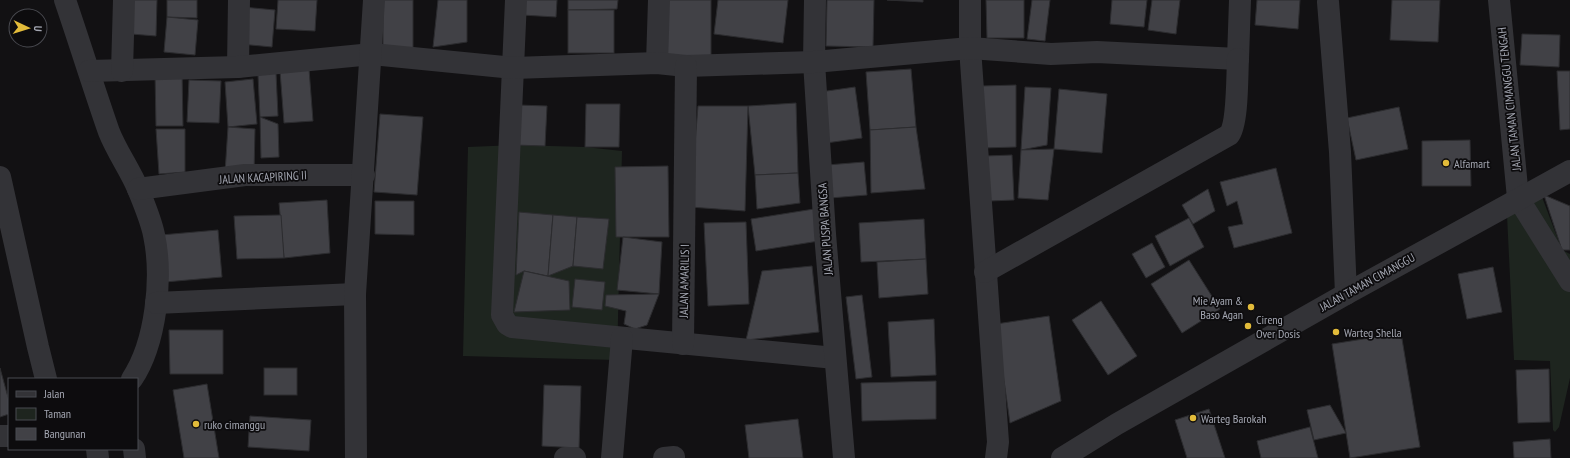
<svg xmlns="http://www.w3.org/2000/svg" width="1570" height="458" viewBox="0 0 1570 458" font-family="'PT Sans Narrow',sans-serif">
<style>
.green{fill:#1e251f}
.building{fill:#414146;stroke:#2c2c2f}
.lines{fill:none;stroke-linecap:round;stroke-linejoin:round}
.minor{stroke:#333337;stroke-width:22}
.poi-dot{fill:#e2bb3a;stroke:#0d0c0e;stroke-width:1.5}
.labels{text-anchor:middle;dominant-baseline:central;stroke-width:3.5;stroke-linejoin:round;paint-order:stroke}
.street-label{font-size:12px;fill:#a4a7b2;stroke:#0d0c0e}
.poi-label{font-size:12px;fill:#a4a7b2;stroke:#0d0c0e;text-anchor:start}
</style>
<rect width="100%" height="100%" fill="#121113"/>
<g class="green">
<path d="M515,145L585,147L622,151L617,360L463,356L468,147Z"/>
<path d="M1542,197L1562,250L1570,254V378L1559,427L1555,432L1553,430L1550,361L1514,360L1507,215Z"/>
</g>
<g class="building">
<path d="M133,0H157L156,36L131,34Z"/>
<path d="M167,0H197V18L167,17Z"/>
<path d="M278,0H317L315,31L276,29Z"/>
<path d="M383,0H413V51L383,52Z"/>
<path d="M438,0H467V42L433,47Z"/>
<path d="M523,0H557L556,17L522,15Z"/>
<path d="M568,0H618L617,9L568,10Z"/>
<rect x="667" y="0" width="44" height="59"/>
<path d="M718,0H788L783,43L714,34Z"/>
<path d="M827,0H874L873,47L826,46Z"/>
<path d="M887,0H923V2Z"/>
<path d="M986,0H1024V38H987Z"/>
<path d="M1032,0H1050L1045,41L1027,39Z"/>
<path d="M1112,0H1147L1144,27L1110,24Z"/>
<path d="M1152,0H1180L1176,34L1148,30Z"/>
<path d="M1257,0H1300L1298,29L1255,25Z"/>
<path d="M1392,0H1440L1438,42L1390,40Z"/>
<path d="M243,7L275,10L272,47L240,44Z"/>
<rect x="568" y="10" width="46" height="43"/>
<path d="M167,17L198,20L195,55L164,52Z"/>
<path d="M1522,34L1560,35L1559,67L1520,65Z"/>
<path d="M309,69L313,121L284,123L280,71Z"/>
<path d="M911,69L916,127L870,130L866,72Z"/>
<path d="M1557,71H1570V129L1560,130Z"/>
<path d="M182,72L183,126H156L155,73Z"/>
<path d="M276,73L278,116L260,117L258,75Z"/>
<path d="M253,79L257,124L228,127L225,82Z"/>
<path d="M189,80L221,81L219,123L187,122Z"/>
<path d="M1016,85V147L982,148V86Z"/>
<path d="M855,87L862,138L826,143L820,92Z"/>
<path d="M1025,87L1051,88L1047,145L1021,150Z"/>
<path d="M1059,89L1107,94L1102,153L1054,149Z"/>
<path d="M796,103L798,173L755,175L748,106Z"/>
<path d="M586,104H620L619,147H585Z"/>
<path d="M518,105L547,106L545,146L515,145Z"/>
<path d="M698,106H748L745,211L690,207Z"/>
<path d="M1399,107L1408,149L1356,160L1347,118Z"/>
<path d="M380,114L423,117L417,195L374,192Z"/>
<path d="M260,117L278,124L279,157L261,158Z"/>
<path d="M228,127L255,129L254,173H225Z"/>
<path d="M916,127L925,189L871,193L870,130Z"/>
<path d="M156,129H185V172L159,174Z"/>
<path d="M1470,140L1471,186H1422V141Z"/>
<path d="M1054,149L1048,200L1018,198L1021,150Z"/>
<path d="M1012,155L1014,200L989,201L986,156Z"/>
<path d="M864,162L867,195L830,198L827,165Z"/>
<path d="M668,166L669,237H616L615,167Z"/>
<path d="M1276,168L1292,233L1234,248L1228,227L1243,224L1237,201L1227,206L1220,182Z"/>
<path d="M798,173L800,203L757,209L755,175Z"/>
<path d="M1208,189L1215,211L1193,224L1182,205Z"/>
<path d="M1544,195L1570,206V250H1562Z"/>
<path d="M327,200L330,253L284,258L279,203Z"/>
<path d="M375,201H414V235L375,234Z"/>
<path d="M814,209L819,241L756,251L751,219Z"/>
<path d="M519,212L553,215L548,276L524,271L516,275Z"/>
<path d="M281,215L284,258L237,259L234,216Z"/>
<path d="M553,215L577,217L573,266L548,276Z"/>
<path d="M577,217L609,219L603,269L573,266Z"/>
<path d="M1189,218L1204,247L1170,266L1155,236Z"/>
<path d="M924,219L926,259L861,262L859,223Z"/>
<path d="M746,222L749,304L708,306L704,223Z"/>
<path d="M218,230L222,277L165,282L161,235Z"/>
<path d="M623,237L662,242L659,294L617,290Z"/>
<path d="M1152,243L1165,267L1146,278L1132,254Z"/>
<path d="M926,259L928,294L879,298L877,262Z"/>
<path d="M1189,260L1220,309L1182,333L1151,284Z"/>
<path d="M812,266L819,332L746,340L762,271Z"/>
<path d="M1493,267L1502,312L1467,319L1458,274Z"/>
<path d="M524,271L569,281L570,310L514,312Z"/>
<path d="M575,279L605,282L602,310L572,307Z"/>
<path d="M659,294L647,325L635,329L624,324L626,311L605,306L606,295Z"/>
<path d="M862,295L872,377L856,379L846,297Z"/>
<path d="M1101,301L1137,356L1108,375L1072,320Z"/>
<path d="M1049,316L1061,401L1010,423L996,324Z"/>
<path d="M934,319L936,375L891,377L888,322Z"/>
<path d="M169,330H223V374H170Z"/>
<path d="M1401,333L1420,447L1350,458L1332,344Z"/>
<path d="M0,368L9,401V414L0,417Z"/>
<rect x="264" y="368" width="33" height="27"/>
<path d="M1549,369L1550,422L1518,423L1516,370Z"/>
<path d="M936,381V419L862,421L861,383Z"/>
<path d="M207,384L219,458H184L173,390Z"/>
<path d="M544,385L581,386L579,448L542,446Z"/>
<path d="M1330,405L1346,433L1314,440L1307,410Z"/>
<path d="M1209,409L1225,458H1187L1175,420Z"/>
<path d="M250,416L311,420L309,451L248,447Z"/>
<path d="M798,419L803,458H749L745,425Z"/>
<path d="M1310,427L1318,458H1261L1257,441Z"/>
<path d="M1550,439L1551,458H1514L1513,442Z"/>
</g>
<g class="lines">
<g class="minor">
<path d="M65,0C80,44 94,89 109,132C117,152 130,170 138,189C144,204 151,220 154,235C163,278 156,343 132,379"/>
<path d="M516,0L502,315L507,324L512,327L835,358"/>
<path d="M815,0L814,62L825,234L844,458"/>
<path d="M970,0V48L998,442L996,458"/>
<path d="M1499,0L1518,198L1570,281"/>
<path d="M1328,2L1340,152L1346,294"/>
<path d="M657,63L659,0"/>
<path d="M238,67L239,0"/>
<path d="M89,71L238,67L372,54L514,68L657,63L686,66L814,62L970,48L1051,54L1097,52L1238,59L1240,0"/>
<path d="M122,71L124,0"/>
<path d="M0,177L38,347L46,379"/>
<path d="M138,189L245,175H364"/>
<path d="M985,272L1229,135C1238,124 1237,75 1238,59"/>
<path d="M156,303L355,294"/>
<path d="M683,344L686,66"/>
<path d="M0,436H9"/>
<path d="M97,449L98,458"/>
<path d="M134,449L135,458"/>
<path d="M356,458L355,294L374,0"/>
<path d="M565,458H575"/>
<path d="M612,458L622,338"/>
<path d="M664,458L674,457"/>
<path d="M1062,458L1117,424L1346,294L1570,171"/>
</g>
</g>
<g class="poi-dot">
<circle cx="1446" cy="163" r="4"/>
<circle cx="1251" cy="307" r="4"/>
<circle cx="1248" cy="326" r="4"/>
<circle cx="1336" cy="332" r="4"/>
<circle cx="1193" cy="418" r="4"/>
<circle cx="196" cy="424" r="4"/>
</g>
<g class="labels">
<g class="street-label">
<text transform="translate(1509 99) rotate(-96)">JALAN TAMAN CIMANGGU TENGAH</text>
<text transform="translate(263 177) rotate(-3)">JALAN KACAPIRING II</text>
<text transform="translate(825 229) rotate(-94)">JALAN PUSPA BANGSA</text>
<text transform="translate(684 281) rotate(-89)">JALAN AMARILIS I</text>
<text transform="translate(1367 282) rotate(-29)">JALAN TAMAN CIMANGGU</text>
</g>
<g class="poi-label">
<text x="1454" y="163">Alfamart</text>
<text x="1243" y="300" text-anchor="end">Mie Ayam &amp;<tspan x="1243" dy="14">Baso Agan</tspan></text>
<text x="1256" y="319">Cireng<tspan x="1256" dy="14">Over Dosis</tspan></text>
<text x="1344" y="332">Warteg Shella</text>
<text x="1201" y="418">Warteg Barokah</text>
<text x="204" y="424">ruko cimanggu</text>
</g>
</g>
<rect x="8" y="378" width="130" height="72" fill="#0d0c0e" stroke="#494a50"/>
<rect x="16" y="391" width="20" height="6" fill="#333337" stroke="#494a50"/>
<text x="44" y="398" font-size="12" fill="#a4a7b2">Jalan</text>
<rect x="16" y="408" width="20" height="12" fill="#1e251f" stroke="#494a50"/>
<text x="44" y="418" font-size="12" fill="#a4a7b2">Taman</text>
<rect x="16" y="428" width="20" height="12" fill="#414146" stroke="#494a50"/>
<text x="44" y="438" font-size="12" fill="#a4a7b2">Bangunan</text>
<g transform="translate(28 28) rotate(94)"><circle r="19" fill="#0d0c0e" stroke="#494a50"/>
<path d="M0-3L7 15L0 10L-7 15Z" fill="#e2bb3a"/>
<text y="-6" font-size="11" font-weight="bold" text-anchor="middle" fill="#a4a7b2">U</text>
</g>
</svg>
